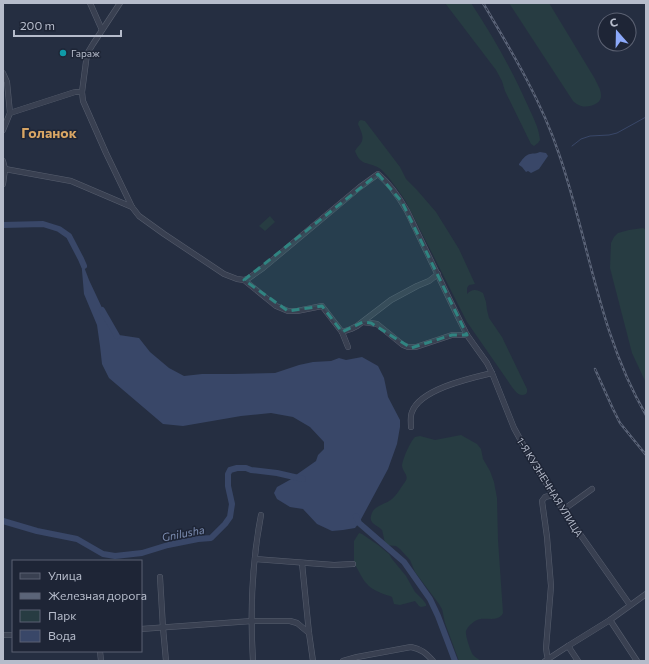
<svg xmlns="http://www.w3.org/2000/svg" width="649" height="664" viewBox="0 0 649 664" font-family="Commissioner,sans-serif">
<style>
.green{fill:#273c42}
.water{fill:#394768}
.lines{fill:none;stroke-linecap:round;stroke-linejoin:round}
.stream{stroke:#394768;stroke-width:1}
.river{stroke:#394768;stroke-width:6}
.minor-casing{stroke:#575e6e;stroke-width:6}
.minor{stroke:#394051;stroke-width:5}
.rail-casing{stroke:#5b6478;stroke-width:2.5}
.rail{stroke:#1e2536;stroke-width:1;stroke-dasharray:3;stroke-linecap:butt}
.marked{fill:#308481;fill-opacity:0.2;stroke:#308481;stroke-width:3;stroke-dasharray:8 5;stroke-linejoin:round}
.culture-dot{fill:#0f9aa8;stroke:#1e2536;stroke-width:1.5}
.labels{text-anchor:middle;dominant-baseline:central;stroke-width:3;stroke-linejoin:round;paint-order:stroke}
.poi-label{font-size:10px;fill:#b6bccb;stroke:#1e2536;text-anchor:start}
.street-label{font-size:10px;fill:#b6bccb;stroke:#1e2536}
.water-label{font-size:11px;font-style:italic;fill:#7d8eb2;stroke:#1e2536}
.district-label{font-size:14px;font-weight:bold;fill:#d8a564;stroke:#1e2536}
</style>
<rect width="100%" height="100%" fill="#252e41"/>
<g class="green">
<path d="M445,3H471C493,36 512,70 528,106C533,117 539,128 540,140L538,143L534,146L531,144L505,91L502,81L496,70Z"/>
<path d="M509,3H549L595,79C597,84 601,89 601,95C602,104 589,108 581,106C578,105 575,103 573,101Z"/>
<path d="M361,120L365,121L381,142L400,167L406,179L417,190L436,212L459,249L475,284L469,285L467,288V294C472,289 476,289 483,293L486,302L487,310L489,318L502,337L527,389V392L526,394C519,397 516,392 512,387L467,322L405,200C401,194 385,171 379,168C368,161 361,167 355,151C357,147 359,146 361,143C365,137 360,129 358,124L359,121Z"/>
<path d="M270,216L275,222L265,231L259,226Z"/>
<path d="M643,228L646,230V383L632,353L610,268L611,243L614,237L618,233L629,230Z"/>
<path d="M461,435L477,444L481,449L483,459L490,471L494,482L497,498L498,540L503,613C498,624 483,615 475,621C471,624 468,626 466,631C465,635 470,650 473,655C475,657 478,659 481,661H459L445,623L442,609L439,604L415,572L410,560L400,549L396,546L386,545C384,541 383,532 382,530C378,525 369,524 371,516C373,505 385,505 392,499C397,495 401,487 405,482C410,475 402,472 402,465C403,458 410,442 415,437L420,436L435,440Z"/>
<path d="M359,533L362,534L378,545L389,554L392,559L406,576L415,592L423,600L426,604V606L421,607L419,606L415,601L400,605L394,604L392,597L390,596C383,594 372,590 367,584C362,579 359,571 355,565L354,562V541Z"/>
</g>
<g class="water">
<path d="M540,152L546,153L548,156L539,169L531,173L528,171L526,172L522,167L519,165V164C522,160 525,155 530,154C534,153 536,154 540,152Z"/>
<path d="M81,259L89,280L111,327L119,335L139,338L150,352L169,368L184,376L202,374H233L275,373L299,365L313,362L331,361L339,358L346,360L362,357L378,366L384,378L388,397L400,420V427L397,444L388,469L359,523L355,528L343,530L332,531L317,524L303,509L290,507L277,499L274,493L277,487L295,477L296,475L316,461L318,455L324,449V442L310,427L293,417L271,413L241,416L183,426L163,424L109,378L102,364L100,346L97,325L84,294Z"/>
</g>
<g class="lines">
<path class="stream" d="M572,146L581,139L590,136L609,135L617,133L646,117"/>
<g class="river">
<path d="M3,225L43,224L59,229L69,236L81,259L84,266"/>
<path d="M102,310L117,336"/>
<path d="M356,516L359,523L404,562L430,599L438,616L455,661"/>
<path d="M3,521L37,531L77,539L103,554L115,556L142,553L168,545L198,539L211,538L225,524L230,517L232,504L228,486V474L230,470L237,468H246L251,470L277,473L303,479"/>
</g>
<defs>
<g id="minor">
<path d="M90,3L102,30"/>
<path d="M120,3L93,44L87,54L82,92L83,101L106,153L132,207"/>
<path d="M3,73L7,82L10,113"/>
<path d="M3,130L10,113L75,92H82"/>
<path d="M3,161L5,169L3,184"/>
<path d="M5,169L71,181L132,207L139,216L164,234L224,274L237,279L244,280L276,306L288,311H297L322,306L342,332L348,347"/>
<path d="M244,280L249,278L263,268L360,187L378,174C390,184 399,197 407,211L458,317L467,335L487,363L492,373L514,428L531,459L563,510L630,605"/>
<path d="M363,322L377,324L403,345L408,347H416L452,335H467"/>
<path d="M342,332L351,329L357,326L391,300L417,286L429,281L438,274"/>
<path d="M411,427C411,423 410,416 412,412C420,389 471,378 492,373"/>
<path d="M563,510L592,489"/>
<path d="M255,559L334,565L353,564"/>
<path d="M302,563L309,633L313,661"/>
<path d="M160,577L163,628L166,661"/>
<path d="M610,620L637,661"/>
<path d="M141,629L252,621H290L297,623L309,633"/>
<path d="M3,635H13"/>
<path d="M568,646L578,661"/>
<path d="M100,651L101,661"/>
<path d="M548,658L547,655L546,648L551,586L547,537L542,501L545,497L553,495"/>
<path d="M253,661C250,613 252,562 261,515"/>
<path d="M343,661L357,657L411,647C421,649 426,653 433,661"/>
<path d="M545,661L568,646L610,620L646,594"/>
</g>
</defs>
<use href="#minor" class="minor-casing"/>
<use href="#minor" class="minor"/>
<defs>
<g id="rail">
<path d="M483,3C512,52 541,100 559,154C589,241 599,335 646,415"/>
<path d="M595,369L613,409L620,423L646,455"/>
</g>
</defs>
<use href="#rail" class="rail-casing"/>
<use href="#rail" class="rail"/>
</g>
<path class="marked" d="M378,174L402,202L467,335H452L411,348L371,323L363,322L342,332L322,306L288,311L244,280Z"/>
<circle class="culture-dot" cx="63" cy="53" r="4"/>
<g class="labels">
<g class="poi-label">
<text x="71" y="53">Гараж</text>
</g>
<g class="street-label">
<text transform="translate(550 487) rotate(58)">1-Я КУЗНЕЧНАЯ УЛИЦА</text>
</g>
<g class="water-label">
<text transform="translate(183 533) rotate(-11)">Gnilusha</text>
</g>
<g class="district-label">
<text x="49" y="132">Голанок</text>
</g>
</g>
<rect width="649" height="664" fill="none" stroke="#b6bccb" stroke-width="8"/>
<rect x="12" y="560" width="130" height="92" fill="#1e2536" stroke="#5b6172"/>
<rect x="20" y="573" width="20" height="6" fill="#394051" stroke="#5b6172"/>
<text x="48" y="580" font-size="12" fill="#b6bccb">Улица</text>
<rect x="20" y="593" width="20" height="6" fill="#5b6478" stroke="#5b6172"/>
<text x="48" y="600" font-size="12" fill="#b6bccb">Железная дорога</text>
<rect x="20" y="610" width="20" height="12" fill="#273c42" stroke="#5b6172"/>
<text x="48" y="620" font-size="12" fill="#b6bccb">Парк</text>
<rect x="20" y="630" width="20" height="12" fill="#394768" stroke="#5b6172"/>
<text x="48" y="640" font-size="12" fill="#b6bccb">Вода</text>
<g transform="translate(617 32) rotate(340)"><circle r="19" fill="#1e2536" stroke="#5b6172"/>
<path d="M0-3L7 15L0 10L-7 15Z" fill="#8ca9fa"/>
<text y="-6" font-size="11" font-weight="bold" text-anchor="middle" fill="#b6bccb">С</text>
</g>
<path d="M14 30v6h107v-6" fill="none" stroke="#b6bccb" stroke-width="2"/>
<text x="20" y="30" font-size="12" fill="#b6bccb" stroke="#1e2536" stroke-width="3" paint-order="stroke">200 m</text>
</svg>
